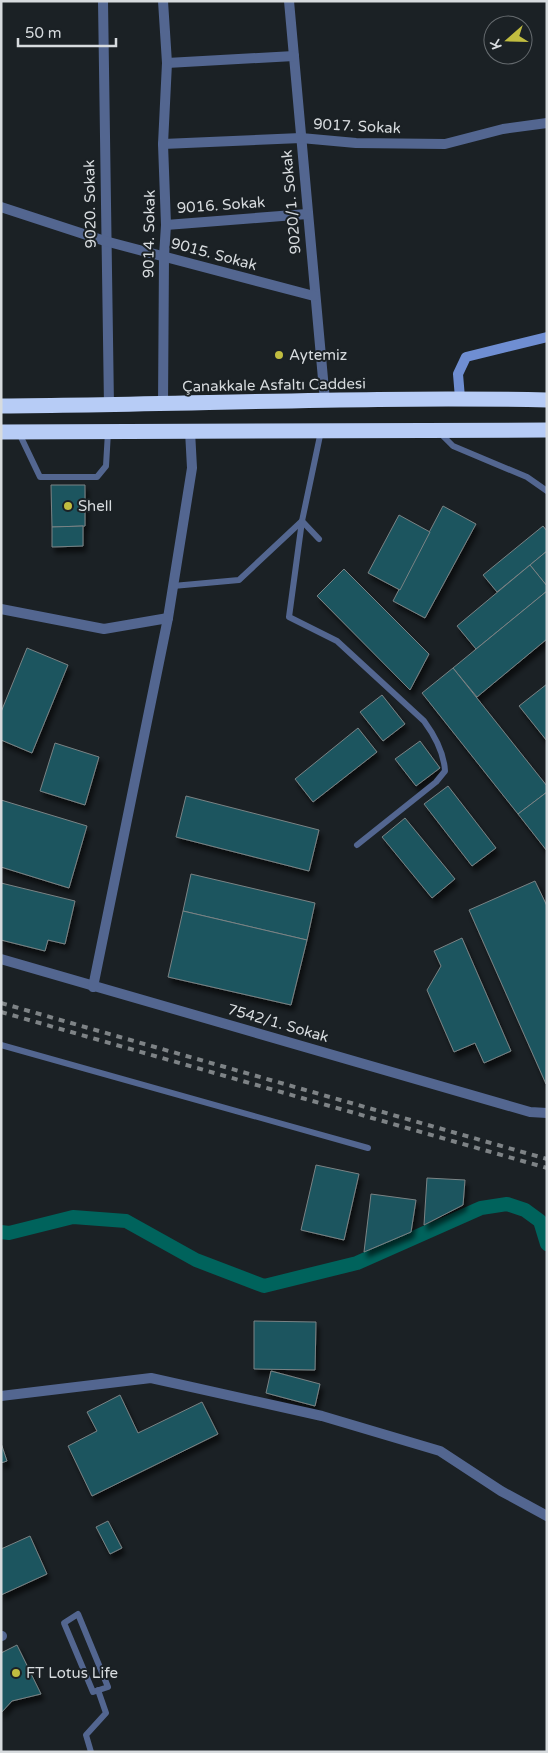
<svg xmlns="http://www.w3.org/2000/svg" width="548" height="1753" viewBox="0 0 548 1753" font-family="'Varela Round',sans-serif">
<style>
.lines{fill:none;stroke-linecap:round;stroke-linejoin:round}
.canal{stroke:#00635c;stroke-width:14}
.building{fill:#1c545e;stroke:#7a8385;filter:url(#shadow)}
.lane{stroke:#536690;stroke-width:6}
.street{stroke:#536690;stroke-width:10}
.secondary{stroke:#6f8ed2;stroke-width:10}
.highway{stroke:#b7ccf6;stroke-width:15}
.rail{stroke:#7e8386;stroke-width:4;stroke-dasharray:6 6;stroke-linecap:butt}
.poi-dot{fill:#c1bd40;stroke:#1b2125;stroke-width:2}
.labels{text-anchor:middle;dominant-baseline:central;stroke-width:4;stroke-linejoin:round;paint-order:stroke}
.street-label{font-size:15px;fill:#d7dbde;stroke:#1b2125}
.poi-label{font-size:15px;fill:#d7dbde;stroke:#1b2125;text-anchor:start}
</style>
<defs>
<filter id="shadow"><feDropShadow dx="3" dy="5.5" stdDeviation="2.5" flood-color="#0009"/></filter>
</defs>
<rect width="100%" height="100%" fill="#1b2125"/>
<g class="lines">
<path class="canal" d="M1,1232L9,1233L73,1217L126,1221L196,1260L264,1286L357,1263L481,1208L507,1204L525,1210L540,1221L547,1244"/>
</g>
<g class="building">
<path d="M51,485H85V526L52,527Z"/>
<path d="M443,506L476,524L425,618L393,601Z"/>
<path d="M399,515L430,532L400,590L368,573Z"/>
<path d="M83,526V546L52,547V527Z"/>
<path d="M543,526L547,531V551L497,592L483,575Z"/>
<path d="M547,551V586L530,565Z"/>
<path d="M530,565L547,586V591L476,649L457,626Z"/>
<path d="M344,569L429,654L410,690L317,596Z"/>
<path d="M547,591V639L477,697L453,668Z"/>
<path d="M27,648L68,665L32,753L1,740V712Z"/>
<path d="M453,668L547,786V792L518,814L422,693Z"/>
<path d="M547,684V741L519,706Z"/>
<path d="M382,695L405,724L383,741L360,712Z"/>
<path d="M358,728L377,752L313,802L295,779Z"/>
<path d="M420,741L440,768L416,786L395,759Z"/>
<path d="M55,743L99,757L85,805L40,791Z"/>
<path d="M448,786L496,848L472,866L424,804Z"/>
<path d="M547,792V851L518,814Z"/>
<path d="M186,796L319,830L309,871L176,837Z"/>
<path d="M1,800L87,826L69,888L1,867Z"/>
<path d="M405,818L455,879L432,898L382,837Z"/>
<path d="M191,874L315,903L307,940L183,911Z"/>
<path d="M535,881L547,906L546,1084L469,910Z"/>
<path d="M1,883L75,901L65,944L48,940L45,951L1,940Z"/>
<path d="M183,911L307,940L291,1005L168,977Z"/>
<path d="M462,938L511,1051L484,1063L475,1043L454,1052L427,990L441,966L434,951Z"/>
<path d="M316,1165L359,1174L344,1240L301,1230Z"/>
<path d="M427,1178L465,1180L463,1205L424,1225Z"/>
<path d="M371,1194L416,1200L411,1232L364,1252Z"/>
<path d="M254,1321L316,1322L315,1370L254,1369Z"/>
<path d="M271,1371L320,1384L315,1406L266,1393Z"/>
<path d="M120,1395L138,1433L202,1402L218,1434L92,1496L68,1446L97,1431L87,1412Z"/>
<path d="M1,1443L7,1461L1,1463Z"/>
<path d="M108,1521L122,1548L110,1554L96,1527Z"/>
<path d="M30,1536L47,1574L1,1595V1549Z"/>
<path d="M17,1645L41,1694L12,1701L1,1713V1653Z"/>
</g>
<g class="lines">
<g class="lane">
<path d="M321,431L302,521L289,617L337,641L424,721C435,736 444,752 445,771L436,782L357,845"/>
<path d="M439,432L453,446L527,477L547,491"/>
<path d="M19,433L40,477H97L106,466L108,432"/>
<path d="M173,586L239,580L302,521L319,539"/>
<path d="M1,1045L368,1148"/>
<path d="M78,1614L108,1687L93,1692L64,1623Z"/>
<path d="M91,1752L86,1735L106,1713L98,1690"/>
</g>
<g class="street">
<path d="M103,1L109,406"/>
<path d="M289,1L325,401"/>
<path d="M167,63L294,56"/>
<path d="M163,144L301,138L356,143L445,144L503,129L547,123"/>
<path d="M1,207L105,241L314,296"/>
<path d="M166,225L307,214"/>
<path d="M163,405L164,256L166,225L163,144L167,63L163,1"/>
<path d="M1,609L104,629L168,618"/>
<path d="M1,959L530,1112L547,1113"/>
<path d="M93,987L168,618L192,468L190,431"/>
<path d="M1,1396L151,1378L322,1416L440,1451L501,1491L547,1516"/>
<path d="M1,1636H2"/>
</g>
<path class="secondary" d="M460,398L458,374L466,357L547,337"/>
<g class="highway">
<path d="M1,406C183,405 365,396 547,400"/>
<path d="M1,432L547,430"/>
</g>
<g class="rail">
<path d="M1,1003L547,1159"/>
<path d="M1,1012L547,1168"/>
</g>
</g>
<g class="poi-dot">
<circle cx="279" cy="355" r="5"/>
<circle cx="68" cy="506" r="5"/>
<circle cx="16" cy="1673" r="5"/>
</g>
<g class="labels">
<g class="street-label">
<text transform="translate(357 126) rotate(3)">9017. Sokak</text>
<text transform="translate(291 202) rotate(-95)">9020/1. Sokak</text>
<text transform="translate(90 204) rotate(-91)">9020. Sokak</text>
<text transform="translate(221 205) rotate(-4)">9016. Sokak</text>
<text transform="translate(149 234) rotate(-89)">9014. Sokak</text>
<text transform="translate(214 254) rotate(15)">9015. Sokak</text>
<text transform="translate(274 385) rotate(-1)">Çanakkale Asfaltı Caddesi</text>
<text transform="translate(278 1023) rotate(16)">7542/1. Sokak</text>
</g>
<g class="poi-label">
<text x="289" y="355">Aytemiz</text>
<text x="78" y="506">Shell</text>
<text x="26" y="1673">FT Lotus Life</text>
</g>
</g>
<rect width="548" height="1753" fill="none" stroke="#d7dbde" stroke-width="5"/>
<g transform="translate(508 40) rotate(250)"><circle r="24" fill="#1b2125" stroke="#666b6f"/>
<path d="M0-4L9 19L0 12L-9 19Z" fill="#c1bd40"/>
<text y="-8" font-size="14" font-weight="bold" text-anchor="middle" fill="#d7dbde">K</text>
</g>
<path d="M18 38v8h98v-8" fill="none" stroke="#d7dbde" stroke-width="2.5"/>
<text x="25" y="38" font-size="15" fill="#d7dbde" stroke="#1b2125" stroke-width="4" paint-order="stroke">50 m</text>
</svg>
